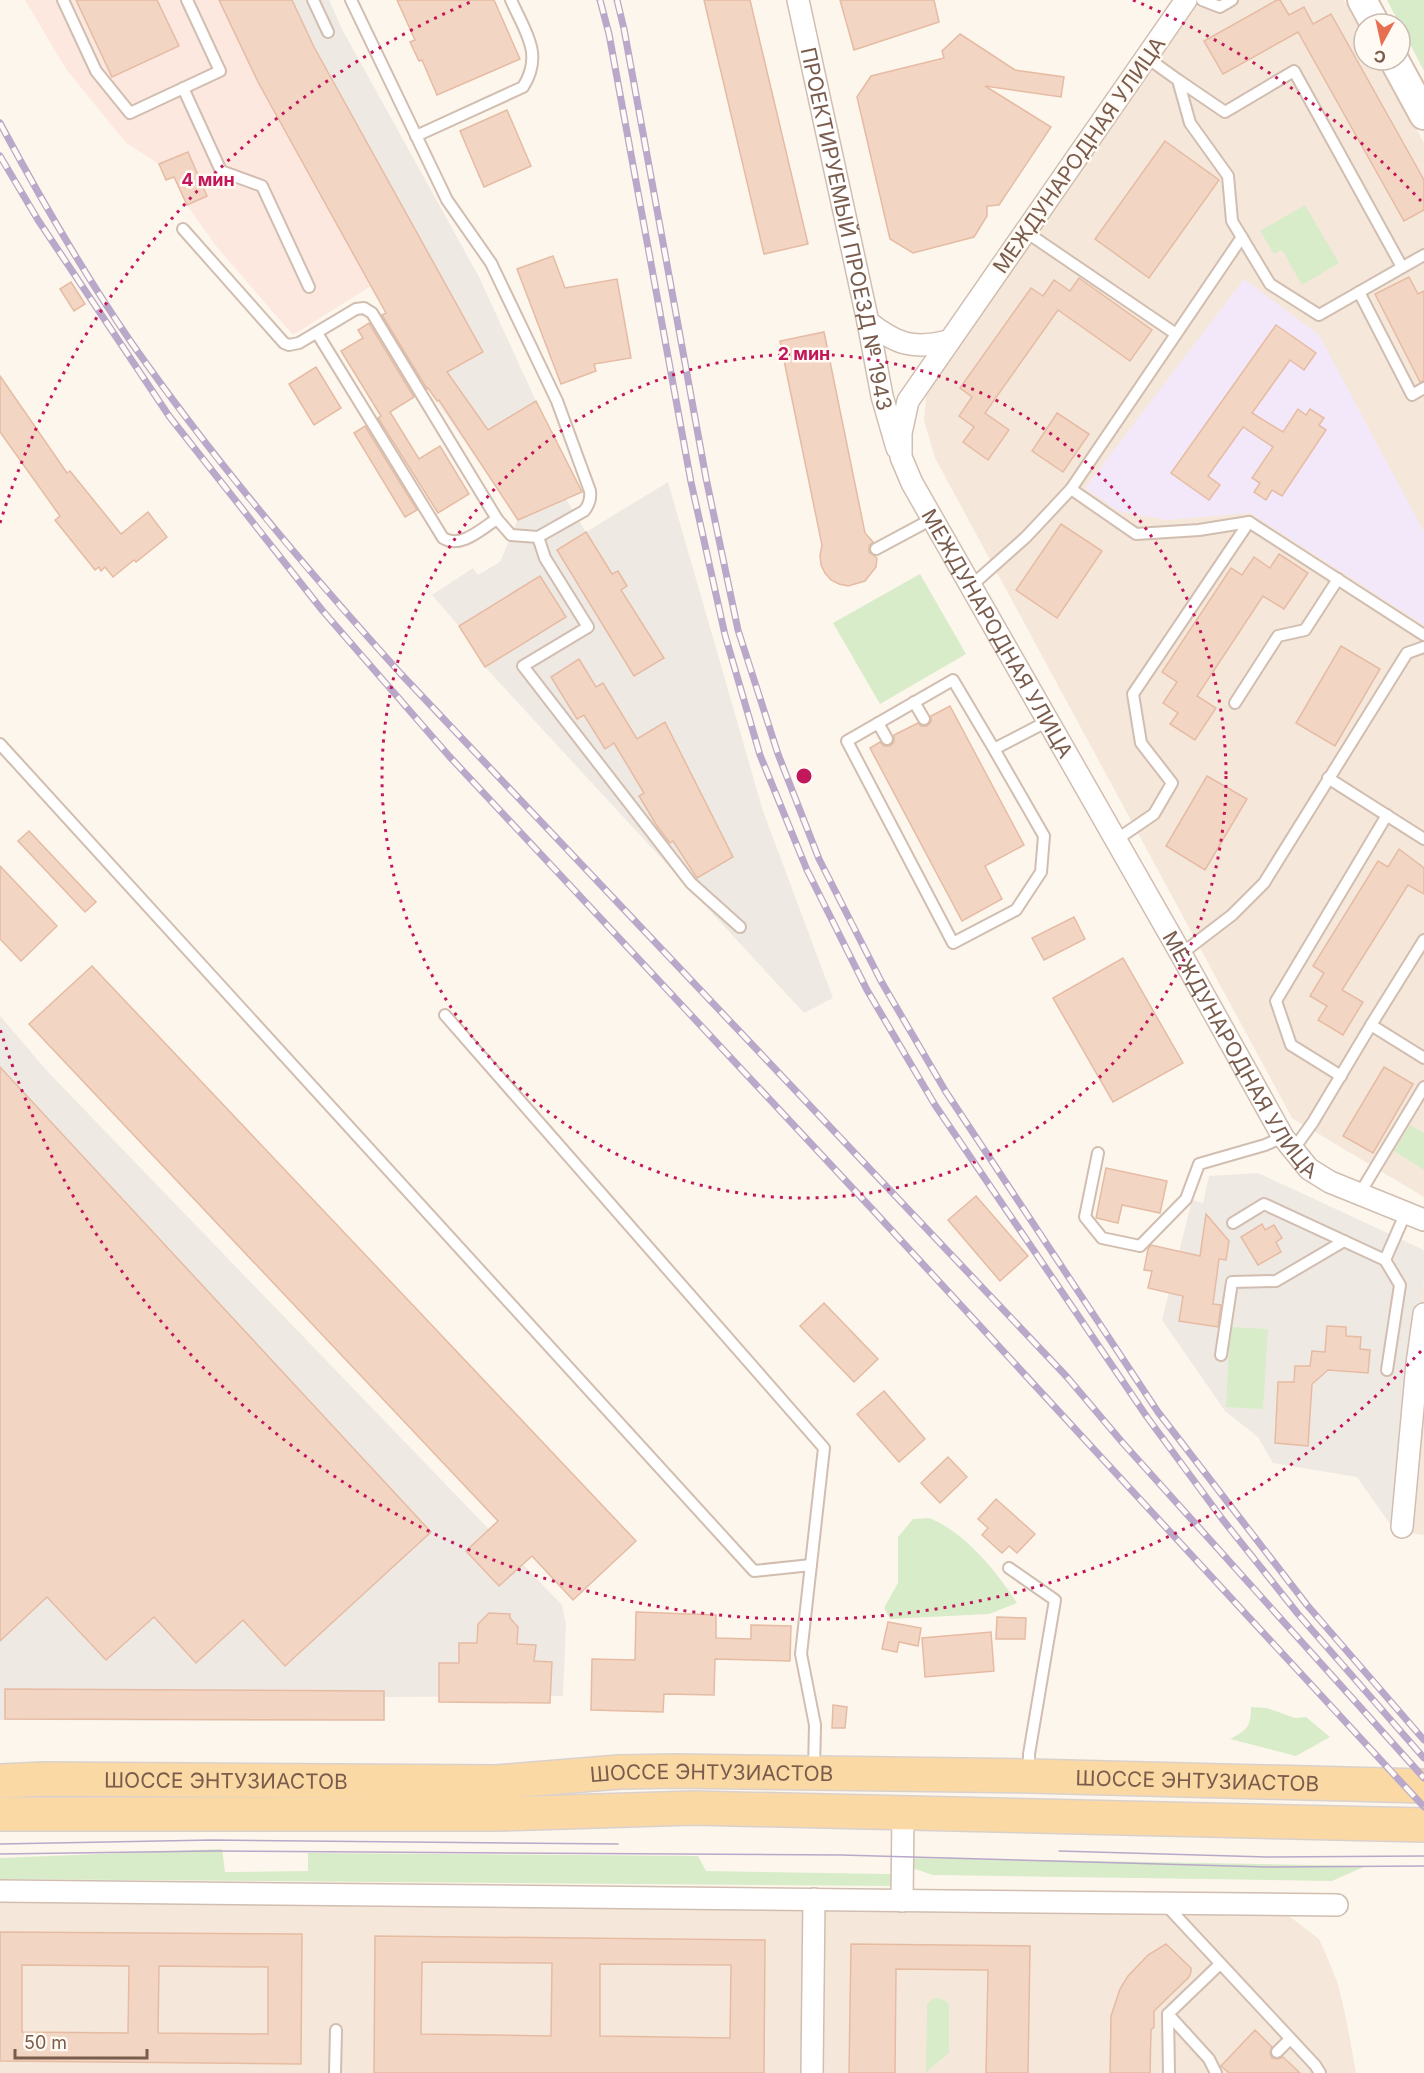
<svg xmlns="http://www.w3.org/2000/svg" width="1424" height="2073" viewBox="0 0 1424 2073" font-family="Inter,sans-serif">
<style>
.residential{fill:#f5e8da}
.commercial{fill:#fde8e0}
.industrial{fill:#efe9e4}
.education{fill:#f3e8fa}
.green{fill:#d8ecc9}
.building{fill:#f3d5c3;stroke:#e6bba3;stroke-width:1.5;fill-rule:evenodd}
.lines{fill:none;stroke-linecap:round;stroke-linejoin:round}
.lane-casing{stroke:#d1beb0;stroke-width:14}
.street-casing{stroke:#d1beb0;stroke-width:24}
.secondary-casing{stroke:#d6c0b0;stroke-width:32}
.primary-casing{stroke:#dad1cd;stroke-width:36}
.lane{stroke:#fff;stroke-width:10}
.street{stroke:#fff;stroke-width:21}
.secondary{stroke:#fff;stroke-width:28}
.primary{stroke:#fbd9a5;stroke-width:33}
.tram{stroke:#b9a8c9;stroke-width:1.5}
.rail-casing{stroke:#b9a8c9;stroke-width:7}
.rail{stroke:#fffaf3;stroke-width:4.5;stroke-dasharray:14;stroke-linecap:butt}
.ring{fill:none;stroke:#c2185b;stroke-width:3;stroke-dasharray:3 6}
.labels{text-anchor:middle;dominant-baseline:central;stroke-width:5;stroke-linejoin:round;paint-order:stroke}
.street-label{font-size:21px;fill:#7a5c4d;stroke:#fffaf3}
.centre{fill:#c2185b;stroke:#fffaf3;stroke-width:3}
.ring-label{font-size:18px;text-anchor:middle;font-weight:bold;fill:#c2185b;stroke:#fffaf3;stroke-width:5;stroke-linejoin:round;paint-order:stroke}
</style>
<rect width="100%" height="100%" fill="#fdf6ec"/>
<g class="residential">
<path d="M1199,0H1344L1364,36V60H1378L1424,143V1197L1292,1118L935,458L924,420L927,386Z"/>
<path d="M1424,1279V1535L1395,1531L1410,1378Z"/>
<path d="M0,1901L1285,1913L1319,1939L1328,1959L1338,1984L1346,2018L1356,2073H0Z"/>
</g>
<path class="commercial" d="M25,0H219L256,79L371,286L293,335L216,246L187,205L174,177L166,180L159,164L126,143L66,69Z"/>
<g class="industrial">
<path d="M219,0H329L343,31L479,277L536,401L583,492L566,499L586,532L668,482L763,811L833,998L804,1013L485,667L459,626L432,595L473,568L478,575L500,562L518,519L425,384L256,79Z"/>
<path d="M0,1016L49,1073L562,1605L566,1624L563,1696L385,1697V1721L0,1720Z"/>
<path d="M1258,1173L1424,1250V1279L1410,1378L1395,1531L1357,1477L1273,1463L1258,1437L1225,1411L1162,1320L1192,1200L1203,1203L1209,1176Z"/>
</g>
<path class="education" d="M1244,279L1319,335L1424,532V625L1250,513L1167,520L1118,511L1085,488Z"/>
<g class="green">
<path d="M1387,0H1424V71Z"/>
<path d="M1305,205L1339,263L1302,285L1282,250L1274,254L1260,231Z"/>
<path d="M920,574L966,654L880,704L833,623Z"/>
<path d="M1410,1125L1424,1133V1170L1394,1151Z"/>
<path d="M1230,1327L1268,1329L1263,1409L1226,1407Z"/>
<path d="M929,1518C965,1532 997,1572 1017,1603L989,1614L890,1619L884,1608L898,1583V1537L913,1519Z"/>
<path d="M1251,1707L1267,1708L1295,1718L1306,1717L1330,1737L1296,1756L1230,1739C1247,1730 1251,1727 1251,1707Z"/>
<path d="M222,1849L225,1872L308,1871V1853L698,1856L706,1871L890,1874L896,1877L893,1886L0,1879V1858Z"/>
<path d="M909,1858L1366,1866L1332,1881L933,1875L909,1867Z"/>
<path d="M939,1998L946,2001L949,2005V2053L926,2072L927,2004L933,1999Z"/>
</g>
<g class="building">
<path d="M76,0H157L179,46L112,77Z"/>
<path d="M219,0H292L314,47L483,352L447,372L488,430L536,401L582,492L518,520L439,400L437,401L428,388L427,389L382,315L386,313L258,82Z"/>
<path d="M397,0H494L520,59L437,95L422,60L419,61L410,42L415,40Z"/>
<path d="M704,0H750L808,244L764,254Z"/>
<path d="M840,0H934L939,22L854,50Z"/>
<path d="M1277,0H1280L1289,15L1304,7L1313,24L1331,14L1424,180V210L1404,221L1298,32L1223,74L1204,41Z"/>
<path d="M960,34L1015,70L1064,77L1061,97L985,86L1051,127L999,205L987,206V216L974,237L913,253L890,239L857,97L871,76L944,58L942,51Z"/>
<path d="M507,110L531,166L484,187L460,131Z"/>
<path d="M1165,141L1219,180L1149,278L1095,239Z"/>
<path d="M188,152L207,196L187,205L174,177L166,180L159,164Z"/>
<path d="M553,256L565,288L617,279L631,358L594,364L596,371L561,384L517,269Z"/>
<path d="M1409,277L1418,294L1424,291V381L1420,382L1375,294Z"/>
<path d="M1079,278L1152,330L1130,361L1058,310L985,413L1009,430L988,460L963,442L974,427L959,416L972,397L960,388L1031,288L1043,296L1054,280L1070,291Z"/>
<path d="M71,282L85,304L74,311L60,289Z"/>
<path d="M369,323L414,397L390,412L419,459L440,446L469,494L438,513L378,418L381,416L341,351L363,338L358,330Z"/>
<path d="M1276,325L1316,353L1304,370L1290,360L1252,413L1283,432L1298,409L1306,415L1310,409L1324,418L1319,425L1326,430L1282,496L1272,490L1266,500L1254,492L1260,483L1252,478L1273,447L1243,427L1208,476L1220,485L1209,500L1171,473Z"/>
<path d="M824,332L865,533L873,542L869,546V552L877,558L876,567L865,581L848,586L839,584L831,580L825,573L821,565L820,556L822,545L780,341Z"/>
<path d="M316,367L341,408L314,425L289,384Z"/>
<path d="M0,376L67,473L70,471L121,534L148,512L167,537L136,562L134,560L113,577L105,567L101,571L99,567L95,570L55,520L60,516L0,432Z"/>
<path d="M1057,413L1089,434L1063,472L1032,451Z"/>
<path d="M365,426L417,510L405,517L354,433Z"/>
<path d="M1061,524L1102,551L1057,618L1016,590Z"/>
<path d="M586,532L612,574L618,571L627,586L621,590L664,658L634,676L557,550Z"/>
<path d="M1279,554L1308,573L1284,609L1263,596L1197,696L1216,708L1195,740L1170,724L1178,713L1163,703L1177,682L1162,672L1231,568L1242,575L1254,557L1270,568Z"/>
<path d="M540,576L566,617L485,667L459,626Z"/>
<path d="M1341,646L1380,669L1335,746L1296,723Z"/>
<path d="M579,659L596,687L603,683L637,739L665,722L733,857L697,878L673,841L670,843L657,826L639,796L644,793L614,743L605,749L584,715L577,719L551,677Z"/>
<path d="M950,706L1024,845L985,866L1002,899L962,921L870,748L880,742L884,746H890L894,742V735L918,723L921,726H927L931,722V716Z"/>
<path d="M1207,776L1247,799L1205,870L1166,846Z"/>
<path d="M29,831L96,902L85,912L18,841Z"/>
<path d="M1399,849L1424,868V894L1408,885L1342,990L1363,1002L1343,1035L1318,1020L1327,1006L1310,996L1324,973L1313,966L1378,861L1388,867Z"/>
<path d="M0,866L57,926L21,961L0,939Z"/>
<path d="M1074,917L1085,939L1044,960L1032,938Z"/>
<path d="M1123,958L1183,1063L1113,1102L1053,998Z"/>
<path d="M92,966L636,1541L573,1600L532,1556L499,1586L466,1551L498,1521L29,1024Z"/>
<path d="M0,1067L431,1532L285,1666L243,1620L196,1663L154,1617L106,1660L47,1597L0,1641Z"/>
<path d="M1384,1067L1413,1084L1373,1153L1343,1136Z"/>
<path d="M1106,1168L1167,1181L1160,1213L1122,1205L1118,1223L1096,1218Z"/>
<path d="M976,1196L1028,1256L1000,1281L948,1220Z"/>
<path d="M1206,1214L1229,1241L1226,1260L1219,1259L1213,1304L1221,1305L1218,1327L1179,1321L1183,1296L1148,1288L1152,1271L1144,1270L1148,1249L1151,1245L1200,1256Z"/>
<path d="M1262,1224L1265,1230L1274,1225L1282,1238L1276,1242L1281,1252L1258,1265L1241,1237Z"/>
<path d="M824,1303L878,1359L854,1382L800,1326Z"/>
<path d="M1327,1326L1346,1327V1336L1361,1337L1360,1349L1370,1350L1368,1373L1328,1370L1312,1384L1308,1446L1275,1443L1278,1382H1294L1295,1366H1310L1312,1351L1325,1352Z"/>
<path d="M884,1391L925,1439L899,1462L857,1414Z"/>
<path d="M948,1457L967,1477L940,1503L921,1483Z"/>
<path d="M996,1499L1035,1534L1017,1553L1009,1546L1002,1553L982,1535L988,1528L978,1519Z"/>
<path d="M636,1612L716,1615V1638L751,1639V1625L791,1626L790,1661L715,1659L714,1695L664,1694L663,1712L591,1710L592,1659L635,1660Z"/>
<path d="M489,1613L510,1614V1618L518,1627L517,1644L536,1645L534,1661L552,1662L550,1703L439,1702V1663H459V1643H477L478,1624Z"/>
<path d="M997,1617L1026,1618L1025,1639H996Z"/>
<path d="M888,1622L921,1628L918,1646L899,1642L897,1652L882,1649Z"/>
<path d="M991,1632L994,1671L925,1677L922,1638Z"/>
<path d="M5,1689L384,1691V1720L5,1719Z"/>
<path d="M833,1705L847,1707L845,1728H832Z"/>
<path d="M0,1932L302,1934L301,2064L0,2061ZM22,1965L129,1966L128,2033L22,2032ZM159,1966L268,1967V2034L158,2033Z"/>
<path d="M375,1936L765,1940L764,2073H374ZM422,1962L552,1963L551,2036L421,2034ZM600,1964L731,1965L730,2038L600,2036Z"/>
<path d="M851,1944L1030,1946L1028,2073H986L988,1970L896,1969L895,2073H849Z"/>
<path d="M1166,1944L1191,1968V1972L1189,1977L1154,2011V2027L1151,2030L1150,2073H1110L1111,2016L1120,1989L1128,1976L1148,1955Z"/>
<path d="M1255,2030L1272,2047L1270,2053L1272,2058L1278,2059L1283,2057L1300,2073H1229L1221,2066Z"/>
</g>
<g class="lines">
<defs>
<g id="lane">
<path d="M63,0L96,71L130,113L220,71L187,0"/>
<path d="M313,0L328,32"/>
<path d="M1202,0L1220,7L1232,0"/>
<path d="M1146,57L1178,80L1190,123L1228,176L1232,221L1270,284L1319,315L1424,255"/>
<path d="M1178,80L1225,112L1294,71L1402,267"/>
<path d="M183,88L221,171L262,186L309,287"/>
<path d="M416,136L523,87C544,54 525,32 511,0"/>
<path d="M183,229L284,343L289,345L299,343L356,309L364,308L372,313L497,519L511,535L538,537L584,511C589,505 591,499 590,491L557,401L491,263L447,200L351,0"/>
<path d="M1026,232L1176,334"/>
<path d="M1359,292L1412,395L1424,388"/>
<path d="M317,333L443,538C461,549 481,529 497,519"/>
<path d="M1071,489L1136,534L1199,530L1249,522L1424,635"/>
<path d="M538,537L545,558L588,627L523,666L691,883L740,927"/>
<path d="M876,549L932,519"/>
<path d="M971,586L1026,537L1071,489L1242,237"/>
<path d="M914,702L924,719"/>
<path d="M1235,703L1278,636L1305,630L1338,579"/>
<path d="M878,723L887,739"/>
<path d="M0,744L754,1571L811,1565"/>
<path d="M994,749L953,680L847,741L953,943L1016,910L1041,872L1044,836L994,749L1048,721"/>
<path d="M1328,778L1424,839"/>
<path d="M1116,840L1154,814L1172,783L1141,743L1133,694L1249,522"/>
<path d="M1181,954L1232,915L1264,883L1407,653L1424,647"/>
<path d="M445,1015L824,1448L801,1654L815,1725L814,1770"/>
<path d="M1371,1025L1424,940"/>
<path d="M1341,1076L1291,1045L1276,1001L1387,815"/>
<path d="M1293,1150L1313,1122L1371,1025L1424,1058"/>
<path d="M1098,1153L1085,1217L1102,1238L1140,1246L1186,1199L1199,1164L1265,1145L1283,1137"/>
<path d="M1360,1193L1424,1087"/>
<path d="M1233,1223L1264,1204L1385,1260L1406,1212"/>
<path d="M1385,1260L1400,1285L1387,1370"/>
<path d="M1221,1355L1232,1282L1276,1281L1344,1241"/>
<path d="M1009,1568L1055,1600L1029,1754V1773"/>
<path d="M1165,1904L1315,2065L1320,2073"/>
<path d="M1168,2014L1209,2059L1216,2073"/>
<path d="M1277,2052L1290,2039"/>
<path d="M335,2073L336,2030"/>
<path d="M1169,2073L1168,2014L1220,1964"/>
</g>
<g id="street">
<path id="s1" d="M798,0L868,322L882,396L897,448"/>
<path id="s2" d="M1186,0L908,401L901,433V457L912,483L1181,954L1283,1137L1309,1169L1330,1182L1424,1220"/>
<path d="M868,322C896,344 913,350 948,341"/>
<path d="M1402,1527L1417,1364L1424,1314"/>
<path d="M0,1891L1337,1905"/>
<path d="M902,1901L903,1813"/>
<path d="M812,2073L814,1899"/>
</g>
<g id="secondary">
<path d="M1362,0L1375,24"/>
<path d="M1394,60L1424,115"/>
</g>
<g id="primary">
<path id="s3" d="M0,1781L44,1779L497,1782L619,1772L676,1771L1029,1776L1424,1786"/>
<path d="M0,1814H499L694,1808L1424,1825"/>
</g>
</defs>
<use href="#lane" class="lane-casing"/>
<use href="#street" class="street-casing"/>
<use href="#secondary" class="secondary-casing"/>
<use href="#primary" class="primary-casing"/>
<use href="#lane" class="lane"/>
<use href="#street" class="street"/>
<use href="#secondary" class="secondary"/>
<use href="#primary" class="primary"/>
<g class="tram">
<path d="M0,1844L212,1840L618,1844"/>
<path d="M1059,1851L1267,1857L1424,1856"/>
<path d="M0,1854L212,1851L841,1855L1267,1867L1424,1866"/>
</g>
<defs>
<g id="rail">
<path d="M600,0L609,34L691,482L725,635L760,755L807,870L867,990L935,1105L1147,1417L1223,1520L1298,1614L1424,1758"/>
<path d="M617,0L624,29L706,478L738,630L778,754L819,859L881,981L946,1092L1158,1412L1307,1605L1424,1740"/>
<path d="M0,123C40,198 83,272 131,342C213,459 305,568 401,674L1067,1377L1122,1442L1424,1778"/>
<path d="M0,156L38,220L169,416L322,610L449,756L872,1209L1424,1807"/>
</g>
</defs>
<use href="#rail" class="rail-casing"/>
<use href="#rail" class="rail"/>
</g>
<g class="ring">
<circle cx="804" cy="776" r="422"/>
<path d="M1421 1351A843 843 0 0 1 0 1029M0 523A843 843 0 0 1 475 0M1133 0A843 843 0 0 1 1421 201"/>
</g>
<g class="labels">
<g class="street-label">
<text transform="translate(1079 155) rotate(-55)">МЕЖДУНАРОДНАЯ УЛИЦА</text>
<text stroke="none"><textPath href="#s1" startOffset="234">ПРОЕКТИРУЕМЫЙ ПРОЕЗД № 1943</textPath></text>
<text stroke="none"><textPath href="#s2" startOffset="746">МЕЖДУНАРОДНАЯ УЛИЦА</textPath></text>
<text stroke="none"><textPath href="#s2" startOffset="1232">МЕЖДУНАРОДНАЯ УЛИЦА</textPath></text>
<text stroke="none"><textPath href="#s3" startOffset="712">ШОССЕ ЭНТУЗИАСТОВ</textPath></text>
<text stroke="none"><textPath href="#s3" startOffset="226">ШОССЕ ЭНТУЗИАСТОВ</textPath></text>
<text stroke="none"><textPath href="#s3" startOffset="1198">ШОССЕ ЭНТУЗИАСТОВ</textPath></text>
</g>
</g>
<circle cx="804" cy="776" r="9" class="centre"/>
<g class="ring-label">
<text x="208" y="186">4 мин</text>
<text x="804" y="360">2 мин</text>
</g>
<g transform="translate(1382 42) rotate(188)"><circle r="28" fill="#fffaf3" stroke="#cabbb1" stroke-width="1.5"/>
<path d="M0-4.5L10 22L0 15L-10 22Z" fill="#e76f51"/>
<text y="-9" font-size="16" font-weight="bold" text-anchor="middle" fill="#7a5c4d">С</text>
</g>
<path d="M15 2049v9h132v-9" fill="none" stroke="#7a5c4d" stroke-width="3"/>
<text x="24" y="2049" font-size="18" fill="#7a5c4d" stroke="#fffaf3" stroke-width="4.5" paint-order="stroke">50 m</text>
</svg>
